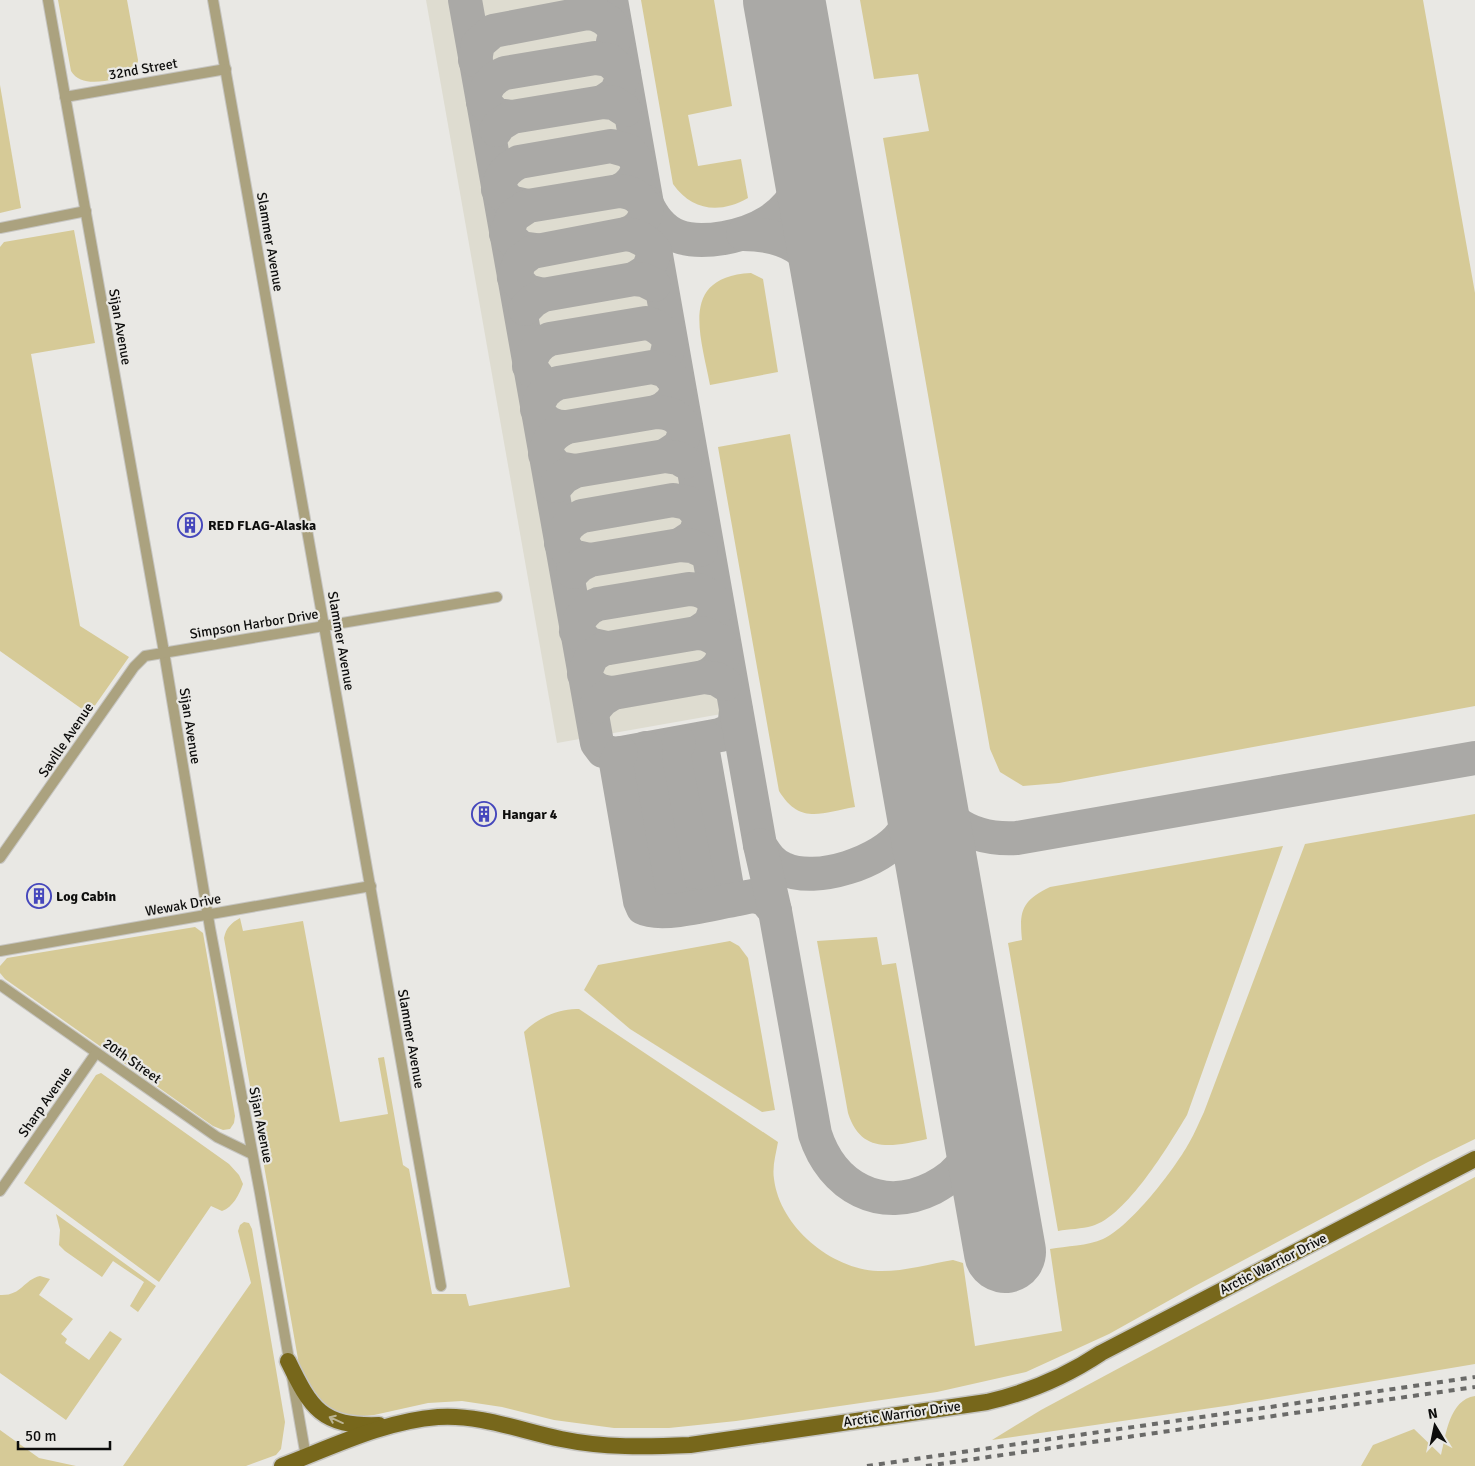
<svg xmlns="http://www.w3.org/2000/svg" width="1475" height="1466" viewBox="0 0 1475 1466" font-family="Signika,sans-serif">
<style>
.built{fill:#dedcd0}
.green{fill:#d6ca97}
.lines{fill:none;stroke-linecap:round;stroke-linejoin:round}
.taxiway{stroke:#aaa9a6;stroke-width:34}
.runway{stroke:#aaa9a6;stroke-width:82}
.minor-casing{stroke:#c6c5c1;stroke-width:12}
.primary-casing{stroke:#c6c5c1;stroke-width:19}
.minor{stroke:#aba27f;stroke-width:10}
.primary{stroke:#77671b;stroke-width:16}
.rail{stroke:#6a6a68;stroke-width:4;stroke-dasharray:6 6;stroke-linecap:butt}
.oneway{stroke:#bbb494}
.labels{text-anchor:middle;dominant-baseline:central;stroke-width:4.5;stroke-linejoin:round;paint-order:stroke}
.street-label{font-size:14px;fill:#0d0d0c;stroke:#e9e8e4}
.poi-label{font-size:14px;font-weight:bold;fill:#0d0d0c;stroke:#e9e8e4;text-anchor:start}
</style>
<rect width="100%" height="100%" fill="#e9e8e4"/>
<path class="built" d="M426,0H601L727,713L557,743Z"/>
<g class="green">
<path d="M58,0H127L138,60L136,74C116,78 83,91 71,71Z"/>
<path d="M641,0H714L732,106L688,115L698,166L741,159L748,198C720,214 692,211 673,184Z"/>
<path d="M860,0H1423L1475,293V706L1059,783L1023,786L1000,772L990,749L883,138L929,131L918,74L874,79Z"/>
<path d="M0,85L21,208L0,213Z"/>
<path d="M74,230L95,343L31,354L80,626L129,657L89,714L0,651V247L4,242Z"/>
<path d="M751,273L763,279L778,372L710,385C701,336 678,277 751,273Z"/>
<path d="M790,434L855,807C821,813 800,825 779,791L718,447Z"/>
<path d="M1475,814V1139L1428,1162L1195,1286L1109,1334L1026,1372L937,1392L736,1421L669,1428H614L554,1420L502,1407L462,1401L428,1403L374,1415L354,1417L337,1414L320,1404L301,1376L224,938C226,928 231,923 240,918L243,931L303,921L340,1122L388,1114L378,1058L384,1057L403,1165L409,1169L432,1294H466L469,1306L570,1287L524,1032C538,1018 559,1008 579,1009L778,1142C776,1154 772,1166 774,1179C780,1227 831,1269 878,1271C902,1272 929,1264 953,1260L963,1263L975,1346L1062,1331L1050,1249C1066,1246 1088,1246 1103,1239C1130,1227 1174,1170 1189,1143C1195,1133 1199,1122 1204,1112L1305,844Z"/>
<path d="M1283,846L1187,1115C1169,1145 1126,1217 1092,1226C1082,1229 1069,1229 1058,1231L1008,943L1022,940C1019,910 1022,901 1050,887Z"/>
<path d="M195,927L203,933L235,1116L234,1123L230,1129L223,1130L213,1126L5,979L0,973V966L7,958Z"/>
<path d="M877,937L882,965L896,963L927,1139C892,1147 861,1154 848,1113L817,941Z"/>
<path d="M730,941L739,946L748,958L775,1110L762,1112L630,1029L584,990L598,965Z"/>
<path d="M101,1073L229,1164L239,1175L243,1184C239,1195 233,1207 222,1211L211,1206L159,1282L24,1183L96,1075Z"/>
<path d="M1475,1177V1364L1232,1405L992,1440L1041,1410Z"/>
<path d="M56,1214L156,1286L138,1312L130,1306L144,1282L113,1261L102,1277L65,1251L59,1245L60,1230Z"/>
<path d="M244,1222L249,1223L252,1229L285,1422L281,1449L276,1455L246,1466H123L251,1283L238,1231L240,1225Z"/>
<path d="M40,1276L50,1279L39,1295L73,1319L61,1334L67,1339L65,1343L89,1360L110,1331L122,1339L66,1420L0,1373V1295C22,1296 23,1280 40,1276Z"/>
<path d="M1475,1396V1466H1361L1373,1445L1414,1429L1441,1455C1446,1435 1449,1400 1475,1396Z"/>
<path d="M0,1430L39,1458L76,1466H0Z"/>
</g>
<g class="lines">
<g class="taxiway">
<path d="M465,0L597,743L603,751L616,754L720,735L734,729L736,711"/>
<path d="M611,0L760,845C766,855 772,864 784,869C816,884 882,862 902,834C919,810 919,785 917,757"/>
<path d="M475,60L478,44L493,31L587,13C601,14 608,20 616,31L613,42"/>
<path d="M512,117L496,115L483,101C486,87 490,79 505,73L595,58L609,60L624,74L616,93L603,102"/>
<path d="M496,130L499,125L512,117L603,102L614,103L625,110"/>
<path d="M646,202C662,239 688,244 724,238C757,232 784,218 800,187C809,168 807,147 807,127"/>
<path d="M528,206L510,202L498,189C501,175 507,168 519,162L611,146L629,151L639,164C636,176 632,185 619,191"/>
<path d="M743,234C796,234 816,257 838,302"/>
<path d="M536,250L521,248L506,234L513,216L528,206L619,191C633,192 640,197 647,209C644,221 639,230 626,234"/>
<path d="M543,295L527,291L514,277L520,261L532,252L626,234C639,236 648,241 655,252L648,270L634,279"/>
<path d="M525,309L533,301L543,295L634,279L644,280L654,285"/>
<path d="M537,376L529,366C532,353 538,344 550,339L646,323C657,325 664,331 670,341L667,353"/>
<path d="M567,427C553,427 543,422 537,409C540,396 546,388 558,383L652,367L666,371L678,385C676,399 669,407 656,412"/>
<path d="M575,471L558,468L545,454C547,440 554,433 567,427L656,412C670,412 679,417 686,429L680,446L665,456"/>
<path d="M556,486L564,477L575,471L665,456L678,458L685,462"/>
<path d="M590,560L572,556L561,543C563,529 570,521 582,516L673,500L688,503L701,517L695,535L680,545"/>
<path d="M573,572L580,565L590,560L680,545L692,546L701,550"/>
<path d="M607,648L589,644L576,631C579,618 585,609 598,604L689,589C703,589 710,595 717,606L710,624L697,633"/>
<path d="M613,693C599,692 590,687 584,674L592,656L603,649L697,633C709,633 718,639 725,649C722,664 717,671 704,677"/>
<path d="M596,707L602,700L613,693L704,677L717,679L725,684"/>
<path d="M707,738L702,746L727,887L730,895L736,899"/>
<path d="M679,743L673,751L699,887L706,897L722,901"/>
<path d="M646,748L645,760L670,894L676,902L694,906"/>
<path d="M621,753L616,763L640,901L643,908C664,919 729,899 754,896L765,899L775,911"/>
<path d="M919,768C940,816 962,841 1017,838L1475,758"/>
<path d="M760,845L775,911L815,1134C832,1187 881,1214 933,1188C946,1181 958,1173 965,1160C975,1143 977,1124 979,1105"/>
</g>
<path class="runway" d="M784,0L1005,1252"/>
<defs>
<g id="minor">
<path d="M48,0L164,652L210,928L260,1193L306,1457"/>
<path d="M213,0L441,1286"/>
<path d="M65,97L226,69"/>
<path d="M0,228L86,211"/>
<path d="M0,858L134,667L145,656L497,597"/>
<path d="M0,951L371,886"/>
<path d="M0,985L217,1137L252,1154"/>
<path d="M0,1191L96,1053"/>
</g>
<g id="primary">
<path d="M288,1361C311,1408 321,1427 379,1425"/>
<path d="M282,1466C332,1447 384,1421 438,1417C479,1414 522,1431 561,1439C604,1448 647,1447 690,1445L987,1402C1030,1392 1065,1377 1101,1353L1475,1159"/>
</g>
</defs>
<use href="#minor" class="minor-casing"/>
<use href="#primary" class="primary-casing"/>
<use href="#minor" class="minor"/>
<use href="#primary" class="primary"/>
<g class="rail">
<path d="M867,1466L1475,1377"/>
<path d="M926,1466L1475,1387"/>
</g>
</g>
<defs><path id="oneway-shaft" d="M-6 0H5M1.5-3L5.5 0L1.5 3" fill="none" stroke-width="1.6" stroke-linecap="round" stroke-linejoin="round" transform="scale(1.25)"/></defs>
<use class="oneway" href="#oneway-shaft" transform="translate(336 1420) rotate(-156)"/>
<defs>
<symbol id="building-ring" viewBox="-11 -11 22 22"><circle r="9.5" fill="#e9e8e4" stroke="#4547bc" stroke-width="1.5"/><path d="M-4-6H4V6H1V3H-1V6H-4ZM-2.5-4.3h1.7v1.8h-1.7ZM.8-4.3h1.7v1.8H.8ZM-2.5-1h1.7V.8h-1.7ZM.8-1h1.7V.8H.8Z" fill="#4547bc"/></symbol>
</defs>
<g fill-rule="evenodd">
<use href="#building-ring" x="176" y="511" width="28" height="28"/>
<use href="#building-ring" x="470" y="800" width="28" height="28"/>
<use href="#building-ring" x="25" y="882" width="28" height="28"/>
</g>
<g class="labels">
<g class="street-label">
<text transform="translate(143 69) rotate(-10)">32nd Street</text>
<text transform="translate(270 242) rotate(80)">Slammer Avenue</text>
<text transform="translate(120 327) rotate(80)">Sijan Avenue</text>
<text transform="translate(254 624) rotate(-9)">Simpson Harbor Drive</text>
<text transform="translate(341 641) rotate(80)">Slammer Avenue</text>
<text transform="translate(190 726) rotate(81)">Sijan Avenue</text>
<text transform="translate(66 740) rotate(-56)">Saville Avenue</text>
<text transform="translate(183 905) rotate(-10)">Wewak Drive</text>
<text transform="translate(411 1039) rotate(80)">Slammer Avenue</text>
<text transform="translate(132 1061) rotate(35)">20th Street</text>
<text transform="translate(45 1102) rotate(-55)">Sharp Avenue</text>
<text transform="translate(261 1125) rotate(79)">Sijan Avenue</text>
<text transform="translate(1273 1264) rotate(-27)">Arctic Warrior Drive</text>
<text transform="translate(902 1414) rotate(-8)">Arctic Warrior Drive</text>
</g>
<g class="poi-label">
<text x="208" y="525">RED FLAG-Alaska</text>
<text x="502" y="814">Hangar 4</text>
<text x="56" y="896">Log Cabin</text>
</g>
</g>
<g transform="translate(1435 1426) rotate(350)" stroke="#e9e8e4" stroke-width="4" paint-order="stroke">
<path d="M0-4L9 19L0 12L-9 19Z" fill="#0d0d0c"/>
<text y="-8" font-size="14" font-weight="bold" text-anchor="middle" fill="#0d0d0c">N</text>
</g>
<path d="M18 1441v8h92v-8" fill="none" stroke="#0d0d0c" stroke-width="2.5"/>
<text x="25" y="1441" font-size="15" fill="#0d0d0c" stroke="#e9e8e4" stroke-width="4" paint-order="stroke">50 m</text>
</svg>
